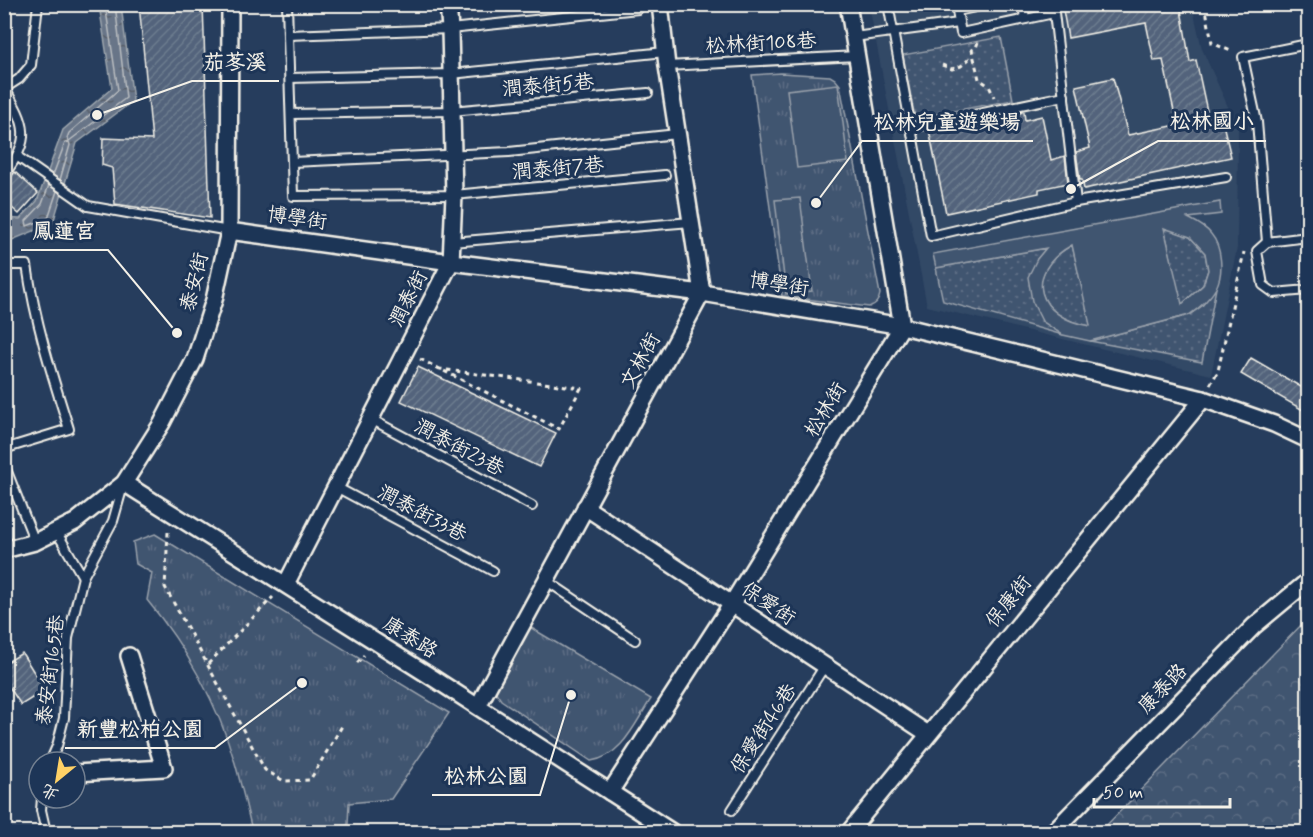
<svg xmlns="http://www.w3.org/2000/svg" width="1313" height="837" viewBox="0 0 1313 837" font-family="Mynerve,'LXGW WenKai TC',sans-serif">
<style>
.built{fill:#334966}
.grass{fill:url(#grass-dots);stroke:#9aa2ac;stroke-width:1.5}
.forest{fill:url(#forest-crowns);stroke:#9aa2ac;stroke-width:1.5}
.park{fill:url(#park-tufts);stroke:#9aa2ac;stroke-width:1.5}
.pitch{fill:#40546f;stroke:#9aa2ac;stroke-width:1.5;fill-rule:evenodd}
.water{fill:url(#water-ripples);stroke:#9fa7ae;stroke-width:1.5}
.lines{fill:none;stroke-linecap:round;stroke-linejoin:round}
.shore{stroke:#bcbfc2;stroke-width:1.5}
.building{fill:url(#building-hatch);stroke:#f4f1e8;stroke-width:1.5}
.service-casing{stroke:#f4f1e8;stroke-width:12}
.minor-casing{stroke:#f4f1e8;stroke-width:20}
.path{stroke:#f4f1e8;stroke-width:3;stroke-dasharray:4.5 4.5;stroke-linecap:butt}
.service{stroke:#1d3557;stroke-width:8}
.minor{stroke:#1d3557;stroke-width:15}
.labels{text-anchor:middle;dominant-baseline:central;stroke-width:6;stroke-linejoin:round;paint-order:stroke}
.street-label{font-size:20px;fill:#f4f1e8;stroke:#1d3557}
.leader{fill:none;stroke:#f4f1e8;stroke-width:2}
.callout-dot{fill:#f4f1e8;stroke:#1d3557;stroke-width:2}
.callout-label{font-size:21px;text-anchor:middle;font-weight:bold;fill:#f4f1e8;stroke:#1d3557;stroke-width:6;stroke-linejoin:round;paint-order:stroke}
</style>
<defs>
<pattern id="grass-dots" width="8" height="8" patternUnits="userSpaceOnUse" patternTransform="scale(1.5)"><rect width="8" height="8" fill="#40546f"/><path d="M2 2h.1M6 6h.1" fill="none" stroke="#5c6d84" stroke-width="1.8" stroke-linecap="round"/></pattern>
<pattern id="forest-crowns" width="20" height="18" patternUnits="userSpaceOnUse" patternTransform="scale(1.5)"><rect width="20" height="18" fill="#40546f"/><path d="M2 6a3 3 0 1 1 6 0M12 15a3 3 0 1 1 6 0" fill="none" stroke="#5c6d84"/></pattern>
<pattern id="park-tufts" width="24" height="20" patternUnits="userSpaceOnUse" patternTransform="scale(1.5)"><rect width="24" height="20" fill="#40546f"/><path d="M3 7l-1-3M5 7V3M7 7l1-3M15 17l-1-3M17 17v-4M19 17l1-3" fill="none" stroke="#5c6d84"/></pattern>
<pattern id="water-ripples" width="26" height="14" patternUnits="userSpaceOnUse" patternTransform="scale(1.5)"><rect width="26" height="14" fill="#677588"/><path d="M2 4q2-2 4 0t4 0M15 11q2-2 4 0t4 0" fill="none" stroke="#585e67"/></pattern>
<pattern id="building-hatch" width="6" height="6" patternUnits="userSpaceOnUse" patternTransform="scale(1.5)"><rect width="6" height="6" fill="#52647b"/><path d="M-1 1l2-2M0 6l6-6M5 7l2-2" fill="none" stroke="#6c7b8e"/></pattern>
</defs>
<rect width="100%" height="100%" fill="#263d5d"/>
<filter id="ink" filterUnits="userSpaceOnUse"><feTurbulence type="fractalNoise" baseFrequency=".0167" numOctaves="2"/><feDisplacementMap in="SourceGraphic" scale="12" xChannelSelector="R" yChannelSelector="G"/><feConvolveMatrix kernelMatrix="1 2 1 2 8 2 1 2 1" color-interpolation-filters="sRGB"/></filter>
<g filter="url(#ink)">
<path class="built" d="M869,5H1192L1202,49L1238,129L1237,248L1211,375L927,306Z"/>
<g class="grass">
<path d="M1001,37L1013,100L915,118L903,55Z"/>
<path d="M1164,227L1190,237L1205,253L1208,270L1203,285L1181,305Z"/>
<path d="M1072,245L1091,326C1036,318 1022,273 1072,245Z"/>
<path d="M1047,248L1037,259L1042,321L1063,335L943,301L936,268Z"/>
<path d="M1216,288L1202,362L1090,341L1189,315L1202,306Z"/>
</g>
<path class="forest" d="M1308,618V832H1100Z"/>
<g class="park">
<path d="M781,73L830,76L835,79L840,85L880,294C879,301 875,305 869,307L782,296L752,75Z"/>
<path d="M155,534L449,713L391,799L349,803L348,825L322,832H257L251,826C246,805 241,784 235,763C218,704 186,647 147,600L152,573L136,564L133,542Z"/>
<path d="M528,626L651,699C635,723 622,757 591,761L501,700L495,691Z"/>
</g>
<g class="pitch">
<path d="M838,84L848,162L797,168L787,90Z"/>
<path d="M800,198L812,291L786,294L775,200Z"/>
<path d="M1220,202L1221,214L1188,218C1196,222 1205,226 1211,234C1222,247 1224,273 1216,288C1210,299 1199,308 1189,315L1090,341L1063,335L1042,321L1032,301L1028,277L1037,259L1046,248L936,268L933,254ZM1164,228L1190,237L1205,253L1208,270L1203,285L1182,304ZM1072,245L1090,325V326C1037,318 1022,273 1072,245Z"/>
</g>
<path class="water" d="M99,5H121L133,101L77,143L53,223L5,243L4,218L20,219L37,201L63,130L112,88Z"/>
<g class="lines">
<g class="shore">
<path d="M105,4L118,90L69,133L67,138L69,141L126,98L115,4"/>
<path d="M53,175L65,143L69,142L70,145L60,180"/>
<path d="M49,185L42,204L26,221L27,226L48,218L57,191"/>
</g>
</g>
<g class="building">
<path d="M139,4H203L210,218L115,204L112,168L102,165L103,138L152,140Z"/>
<path d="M1062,4H1180L1190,62L1196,60L1210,125L1223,124L1231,157L1084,189L1082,180H1080L1076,152L1090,148L1076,86L1113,78L1128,135L1177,125L1163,60L1154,61L1146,23L1068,38Z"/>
<path d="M1024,112L1025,120L1042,116L1051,160L1065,156L1068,183L1039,189V193L946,213L929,130Z"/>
<path d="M15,172L38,193L19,214L4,201V184Z"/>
<path d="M1251,358L1308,391V413L1241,374Z"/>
<path d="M418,367L556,433L539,467L401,401Z"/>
<path d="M22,653L45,690L21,705L4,679V664Z"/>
</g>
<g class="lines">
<defs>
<g id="service">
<path d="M287,4L293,196L454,195L665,175"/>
<path d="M888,4L931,236L1076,202L1226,177"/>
<path d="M990,4L957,11L961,33L1054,13"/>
<path d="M1023,4L1025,19"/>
<path d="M1053,4L1076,202"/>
<path d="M288,35L450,29L638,9"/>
<path d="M854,37L959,23"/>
<path d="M667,66L857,56"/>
<path d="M290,78L451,74L665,52"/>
<path d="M4,87C27,126 32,138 4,175"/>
<path d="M5,88L19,79L31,65L38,4"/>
<path d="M292,114L451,111L648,93"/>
<path d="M911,128L1064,96"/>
<path d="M18,157L88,206L229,231"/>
<path d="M292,162L509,152L677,134"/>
<path d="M452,242L691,222"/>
<path d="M1267,242L1257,122L1243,57L1308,44"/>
<path d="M1267,242L1257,251L1263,285L1274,293L1308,290"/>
<path d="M1267,242L1308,237"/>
<path d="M4,265H27C35,322 52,375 69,429L4,449"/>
<path d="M371,419L532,506"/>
<path d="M4,464L35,542"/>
<path d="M336,487L493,571"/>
<path d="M56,531L83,577"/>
<path d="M547,581L635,640"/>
<path d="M50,762L57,746L64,718L68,638L83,577L113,521L123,486"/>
<path d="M42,798L41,810L46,832"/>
<path d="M732,810L824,667"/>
</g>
<g id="minor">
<path d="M229,231L451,262L702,293L902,326L1203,399L1274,424L1308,440"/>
<path d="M124,483L433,678L672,832"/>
<path d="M585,507L928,734"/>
<path d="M4,550L35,542L75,522L124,483L162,423L195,359L214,300L229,231L230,4"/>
<path d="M286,584L451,262L454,195L450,29L448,4"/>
<path d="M478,706L702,293L667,66L660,4"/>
<path d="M75,773L164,768L129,656"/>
<path d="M610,792L731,605L902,326L848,4"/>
<path d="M849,832L1203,399"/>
<path d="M1053,832L1254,626L1308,581"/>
</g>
</defs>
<use href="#service" class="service-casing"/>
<use href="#minor" class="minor-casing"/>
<g class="path">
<path d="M1205,4L1212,43L1233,52"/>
<path d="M978,42L976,48L972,50L979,79L989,86L994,97"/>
<path d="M942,65L952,69L961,66L969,59L975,61"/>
<path d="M420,359L559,429L581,388L440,369"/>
<path d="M1210,385L1218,371L1244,252"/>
<path d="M168,532L165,587L265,770L284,781L310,780L342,726"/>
<path d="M357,663L364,655"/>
<path d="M208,664L273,597"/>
</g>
<use href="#service" class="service"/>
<use href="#minor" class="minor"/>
</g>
</g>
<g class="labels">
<g class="street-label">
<text transform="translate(761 44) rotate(-3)">松林街108巷</text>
<text transform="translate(548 86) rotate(-5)">潤泰街5巷</text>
<text transform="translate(558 169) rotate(-5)">潤泰街7巷</text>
<text transform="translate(297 219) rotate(8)">博學街</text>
<text transform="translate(195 282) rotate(-76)">泰安街</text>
<text transform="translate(779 285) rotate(9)">博學街</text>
<text transform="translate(409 299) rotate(-63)">潤泰街</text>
<text transform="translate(641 361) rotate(-61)">文林街</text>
<text transform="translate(826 410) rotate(-58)">松林街</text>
<text transform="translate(459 448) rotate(28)">潤泰街23巷</text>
<text transform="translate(422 514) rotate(28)">潤泰街33巷</text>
<text transform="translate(1009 602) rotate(-51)">保康街</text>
<text transform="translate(768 604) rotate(34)">保愛街</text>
<text transform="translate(410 638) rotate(32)">康泰路</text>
<text transform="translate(51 670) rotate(-83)">泰安街165巷</text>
<text transform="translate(1163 689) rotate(-46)">康泰路</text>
<text transform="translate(764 729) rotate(-57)">保愛街46巷</text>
</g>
</g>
<path class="leader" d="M97 115L192 81H279M1071 189L1158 141H1266M816 203L862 141H1033M177 333L108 250H21M302 683L215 748H65M571 695L540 795H432"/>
<g class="callout-dot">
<circle cx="97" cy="115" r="6"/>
<circle cx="1071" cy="189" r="6"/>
<circle cx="816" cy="203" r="6"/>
<circle cx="177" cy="333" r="6"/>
<circle cx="302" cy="683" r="6"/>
<circle cx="571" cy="695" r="6"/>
</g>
<g class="callout-label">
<text x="235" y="69">茄苳溪</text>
<text x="1212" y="128">松林國小</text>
<text x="947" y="129">松林兒童遊樂場</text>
<text x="64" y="238">鳳蓮宮</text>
<text x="140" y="736">新豐松柏公園</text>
<text x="486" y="783">松林公園</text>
</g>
<rect width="1313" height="837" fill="none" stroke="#1d3557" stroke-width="24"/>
<rect x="12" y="12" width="1289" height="813" fill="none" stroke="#f4f1e8" stroke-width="2" filter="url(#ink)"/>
<g transform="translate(57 780) rotate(210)"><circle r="28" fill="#1d3557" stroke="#738091" stroke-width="1.5"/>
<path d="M0-4.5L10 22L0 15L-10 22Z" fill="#ffd166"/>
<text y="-9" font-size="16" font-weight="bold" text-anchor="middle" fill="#f4f1e8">北</text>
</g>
<path d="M1094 798v9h136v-9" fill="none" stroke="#f4f1e8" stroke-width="3"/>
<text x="1103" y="798" font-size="18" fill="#f4f1e8" stroke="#1d3557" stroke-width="4.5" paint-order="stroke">50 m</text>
</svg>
